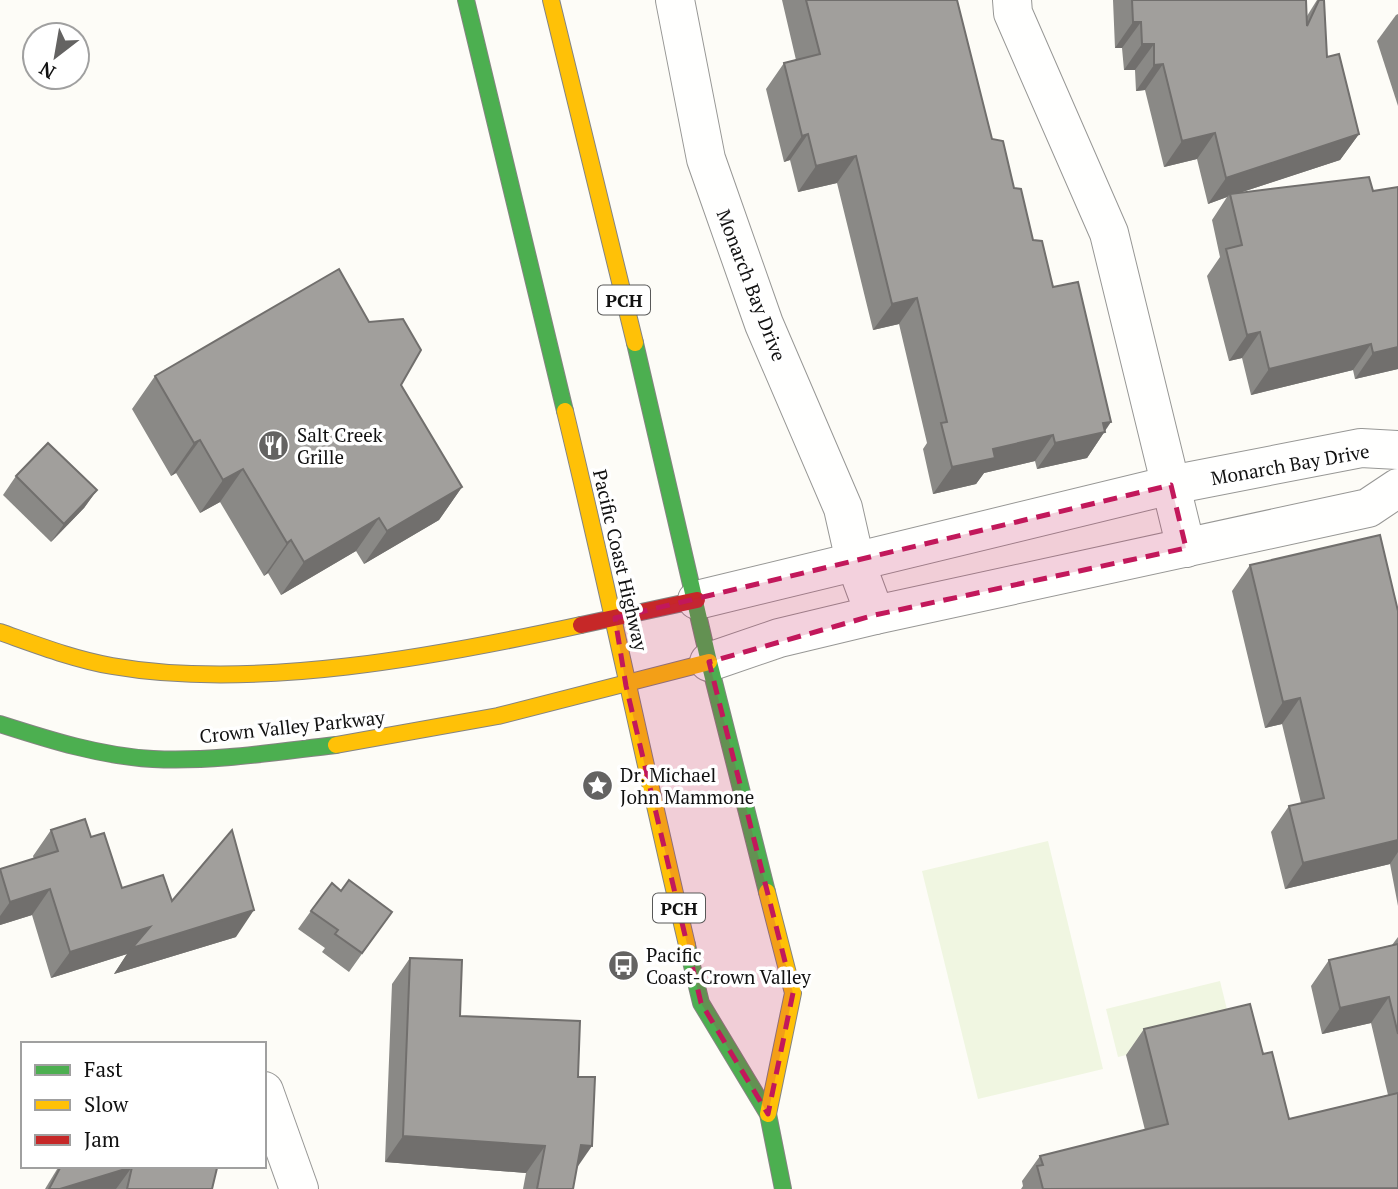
<svg xmlns="http://www.w3.org/2000/svg" width="1398" height="1189" viewBox="0 0 1398 1189" font-family="'PT Serif',serif">
<style>
.pitch{fill:#f0f6e1}
.lines{fill:none;stroke-linecap:round;stroke-linejoin:round}
.street-casing{stroke:#979795;stroke-width:40}
.fast-casing{stroke:#858482;stroke-width:18}
.slow-casing{stroke:#858482;stroke-width:18}
.jam-casing{stroke:#858482;stroke-width:18}
.street{stroke:#fffffe;stroke-width:38}
.fast{stroke:#4caf50;stroke-width:16}
.slow{stroke:#ffc107;stroke-width:16}
.jam{stroke:#c62828;stroke-width:16}
.wall{fill:#8a8986}
.shaded-wall{fill:#716f6d}
.building{fill:#a19f9c;stroke:#716f6d;stroke-width:2}
.marked{fill:#c2185b;fill-opacity:0.2;stroke:#c2185b;stroke-width:5;stroke-dasharray:14 9;stroke-linejoin:round}
.labels{text-anchor:middle;dominant-baseline:central;stroke-width:7;stroke-linejoin:round;paint-order:stroke}
.shield{fill:#fff;stroke:#585858;stroke-width:2}
.shield-label{font-size:18px;font-weight:bold;fill:#111}
.street-label{font-size:19px;fill:#111;stroke:#fff}
.poi-label{font-size:19px;fill:#111;stroke:#fff;text-anchor:start}
</style>
<rect width="100%" height="100%" fill="#fdfcf7"/>
<g class="pitch">
<path d="M1048,841L1103,1069L978,1099L922,871Z"/>
<path d="M1220,981L1232,1030L1118,1057L1106,1009Z"/>
</g>
<g class="lines">
<defs>
<g id="street">
<path d="M675,0L706,159L764,324L843,508L855,561L875,615"/>
<path d="M1012,0L1013,13L1109,233L1186,548"/>
<path d="M697,600L1171,485L1361,448L1398,450"/>
<path d="M709,662L779,638L875,615L1368,508L1398,488"/>
<path d="M264,1091L299,1189"/>
</g>
<g id="fast">
<path d="M466,0L565,411"/>
<path d="M635,343L709,662L767,892"/>
<path d="M0,724C50,740 100,756 153,759C214,762 275,752 336,745"/>
<path d="M687,945L701,1003L768,1114L783,1189"/>
</g>
<g id="slow">
<path d="M551,0L635,343"/>
<path d="M565,411C608,588 645,767 687,945"/>
<path d="M0,632C37,645 73,659 112,666C255,691 439,656 581,625"/>
<path d="M336,745L498,716L709,662"/>
<path d="M767,892L793,993L768,1114"/>
</g>
<path id="jam" d="M581,625L697,600"/>
</defs>
<use href="#street" class="street-casing"/>
<use href="#fast" class="fast-casing"/>
<use href="#slow" class="slow-casing"/>
<use href="#jam" class="jam-casing"/>
<use href="#street" class="street"/>
<use href="#fast" class="fast"/>
<use href="#slow" class="slow"/>
<use href="#jam" class="jam"/>
</g>
<g class="wall">
<path d="M782,0H957L992,139L1014,188L1033,240L1053,287L1105,431L1087,458L1037,469L1035,461L984,473L976,484L933,494L923,449L927,443L899,324L873,330L837,183L798,192L790,160L784,162L766,89L784,63L796,60Z"/>
<path d="M1113,0H1306L1307,16L1317,0H1324L1327,57L1359,134L1340,160L1242,192L1398,369L1355,379L1353,370L1251,395L1242,358L1229,361L1207,276L1220,257L1212,220L1227,197L1208,204L1197,159L1164,167L1145,90L1136,91L1135,70H1124L1122,48H1115Z"/>
<path d="M1398,14V106L1377,41L1396,15Z"/>
<path d="M155,376L401,385L462,487L439,520L364,564L356,551L281,595L268,573L264,576L220,502L200,513L176,473L171,476L132,409Z"/>
<path d="M16,476L97,490L84,508L51,542L3,495Z"/>
<path d="M1250,565L1398,611V906L1390,864L1285,889L1271,832L1289,806L1301,803L1282,724L1265,728L1232,591Z"/>
<path d="M51,830L91,837L122,888L172,901L236,937L114,974L127,954L51,978L32,915L0,925V870L34,859L33,856Z"/>
<path d="M311,911L379,930L349,972L322,952L325,948L298,929Z"/>
<path d="M1398,937V1189H1021L1023,1186L1022,1181L1040,1156L1145,1130L1126,1055L1144,1029L1263,1054L1289,1119L1388,1095L1371,1023L1322,1034L1311,986L1329,960L1392,945Z"/>
<path d="M410,958L460,1016L578,1077L576,1169L573,1189H523L526,1173L385,1162L392,984Z"/>
<path d="M59,1166H215L212,1189H45Z"/>
</g>
<g class="shaded-wall">
<path d="M1133,22H1141L1122,48H1115Z"/>
<path d="M1142,44H1154L1135,70H1124Z"/>
<path d="M1163,64L1145,90L1136,91L1154,65Z"/>
<path d="M1215,133L1197,159L1164,167L1182,141Z"/>
<path d="M808,134L790,160L784,162L802,136Z"/>
<path d="M1359,134L1340,160L1230,196V194L1227,197L1208,204L1226,178Z"/>
<path d="M856,156L837,183L798,192L816,166Z"/>
<path d="M917,298L899,324L873,330L892,304Z"/>
<path d="M1260,332L1242,358L1229,361L1247,335Z"/>
<path d="M1371,344L1353,370L1251,395L1269,369Z"/>
<path d="M1398,347V369L1355,379L1373,353Z"/>
<path d="M1111,422L1087,458L1037,469L1055,443L1103,423Z"/>
<path d="M1053,435L1035,461L984,473L976,484L933,494L952,467L993,449Z"/>
<path d="M200,440L176,473L171,476L194,443Z"/>
<path d="M243,469L220,502L200,513L223,480Z"/>
<path d="M462,487L439,520L364,564L387,531Z"/>
<path d="M97,490L84,508L51,542L64,524Z"/>
<path d="M379,518L356,551L281,595L304,562Z"/>
<path d="M291,540L268,573L264,576L287,543Z"/>
<path d="M1300,698L1282,724L1265,728L1283,702Z"/>
<path d="M1398,840V852L1390,864L1285,889L1303,863Z"/>
<path d="M50,889L32,915L0,925V916L10,902Z"/>
<path d="M254,910L236,937L114,974L127,954L51,978L70,952L150,927Z"/>
<path d="M1389,997L1371,1023L1322,1034L1340,1008Z"/>
<path d="M403,1136L545,1146L526,1173L385,1162Z"/>
<path d="M581,1145L592,1146L574,1172Z"/>
<path d="M132,1167L116,1189H60Z"/>
</g>
<g class="building">
<path d="M806,0H957L992,139L1003,141L1014,188L1021,189L1033,240L1042,241L1053,287L1078,282L1111,422L1103,423L1105,432L1055,443L1053,435L993,449L995,458L952,467L941,423L947,422L917,298L892,304L856,156L816,166L808,134L802,136L784,63L820,54Z"/>
<path d="M1132,0H1306L1307,26L1319,0H1324L1327,57L1339,54L1359,134L1226,178L1215,133L1182,141L1163,64L1154,65V44H1142L1141,22H1133Z"/>
<path d="M1369,177L1373,191L1398,187V347L1373,353L1371,344L1269,369L1260,332L1247,335L1226,249L1242,245L1230,194Z"/>
<path d="M339,269L369,322L403,319L421,350L401,385L462,487L387,531L379,518L304,562L291,540L287,543L243,469L223,480L200,440L194,443L155,376Z"/>
<path d="M48,443L97,490L64,524L16,476Z"/>
<path d="M1380,535L1398,611V840L1303,863L1289,806L1324,798L1300,698L1283,702L1250,565Z"/>
<path d="M85,819L91,837L104,833L122,888L163,875L172,901L232,830L254,910L132,948L150,927L70,952L50,889L10,902L0,869L58,851L51,830Z"/>
<path d="M349,880L392,912L362,953L335,934L338,930L311,911L332,883L341,891Z"/>
<path d="M1398,944V1034L1389,997L1340,1008L1329,960Z"/>
<path d="M410,958L462,960L460,1016L580,1021L578,1077H595L592,1146L581,1145L573,1189H537L545,1146L403,1136Z"/>
<path d="M1250,1004L1263,1054L1272,1052L1289,1119L1398,1093V1188L1043,1189L1037,1166L1043,1165L1040,1156L1168,1124L1144,1029Z"/>
<path d="M61,1166H215L217,1168L212,1189H127L132,1167L60,1189H49Z"/>
</g>
<path class="marked" d="M1171,485L1186,548L875,615L709,662L793,993L768,1114L701,1003L626,686L615,618Z"/>
<defs>
<symbol id="restaurant-disc" viewBox="-11 -11 22 22"><circle r="9.5" fill="#646362" stroke="#fff"/><path d="M-5-6h1v4h1v-4h1v4h1v-4h1v5L-1.5 .5V6h-2V.5L-5-1ZM5-6V6H3V1.5H1.5Q1.5-4 5-6Z" fill="#fff"/></symbol>
<symbol id="sight-disc" viewBox="-11 -11 22 22"><circle r="9.5" fill="#646362" stroke="#fff"/><path d="M0-6L1.8-2.2L6-1.7L2.9 1.2L3.7 5.4L0 3.3L-3.7 5.4L-2.9 1.2L-6-1.7L-1.8-2.2Z" fill="#fff"/></symbol>
<symbol id="bus-disc" viewBox="-11 -11 22 22"><circle r="9.5" fill="#646362" stroke="#fff"/><path d="M-5-6H5V4H4V6H2V4H-2V6H-4V4H-5ZM-3.5-4V0h7V-4ZM-3.5 1.2v1.5H-2V1.2ZM2 1.2v1.5H3.5V1.2Z" fill="#fff"/></symbol>
</defs>
<g fill-rule="evenodd">
<use href="#restaurant-disc" x="256" y="428" width="35" height="35"/>
<use href="#sight-disc" x="580" y="768" width="35" height="35"/>
<use href="#bus-disc" x="606" y="948" width="35" height="35"/>
</g>
<g class="labels">
<g class="shield">
<rect x="598" y="285.5" width="52" height="29" rx="5"/>
<rect x="653" y="893.5" width="52" height="29" rx="5"/>
</g>
<g class="shield-label">
<text x="624" y="300">PCH</text>
<text x="679" y="908">PCH</text>
</g>
<g class="street-label">
<text transform="translate(752 285) rotate(69)">Monarch Bay Drive</text>
<text transform="translate(1290 464) rotate(-10)">Monarch Bay Drive</text>
<text transform="translate(621 560) rotate(77)">Pacific Coast Highway</text>
<text transform="translate(292 726) rotate(-6)">Crown Valley Parkway</text>
</g>
<g class="poi-label">
<text x="297" y="434">Salt Creek<tspan x="297" dy="22">Grille</tspan></text>
<text x="620" y="774">Dr. Michael<tspan x="620" dy="22">John Mammone</tspan></text>
<text x="646" y="954">Pacific<tspan x="646" dy="22">Coast-Crown Valley</tspan></text>
</g>
</g>
<rect x="21" y="1042" width="245" height="126" fill="#ffffff" stroke="#a0a0a0" stroke-width="2"/>
<rect x="35" y="1065" width="35" height="10" fill="#4caf50" stroke="#a0a0a0" stroke-width="2"/>
<text x="84" y="1077" font-size="21" fill="#111111">Fast</text>
<rect x="35" y="1100" width="35" height="10" fill="#ffc107" stroke="#a0a0a0" stroke-width="2"/>
<text x="84" y="1112" font-size="21" fill="#111111">Slow</text>
<rect x="35" y="1135" width="35" height="10" fill="#c62828" stroke="#a0a0a0" stroke-width="2"/>
<text x="84" y="1147" font-size="21" fill="#111111">Jam</text>
<g transform="translate(56 56) rotate(211)"><circle r="33" fill="#ffffff" stroke="#a0a0a0" stroke-width="2"/>
<path d="M0-5L12 26L0 18L-12 26Z" fill="#646362"/>
<text y="-10" font-size="19" font-weight="bold" text-anchor="middle" fill="#111111">N</text>
</g>
</svg>
